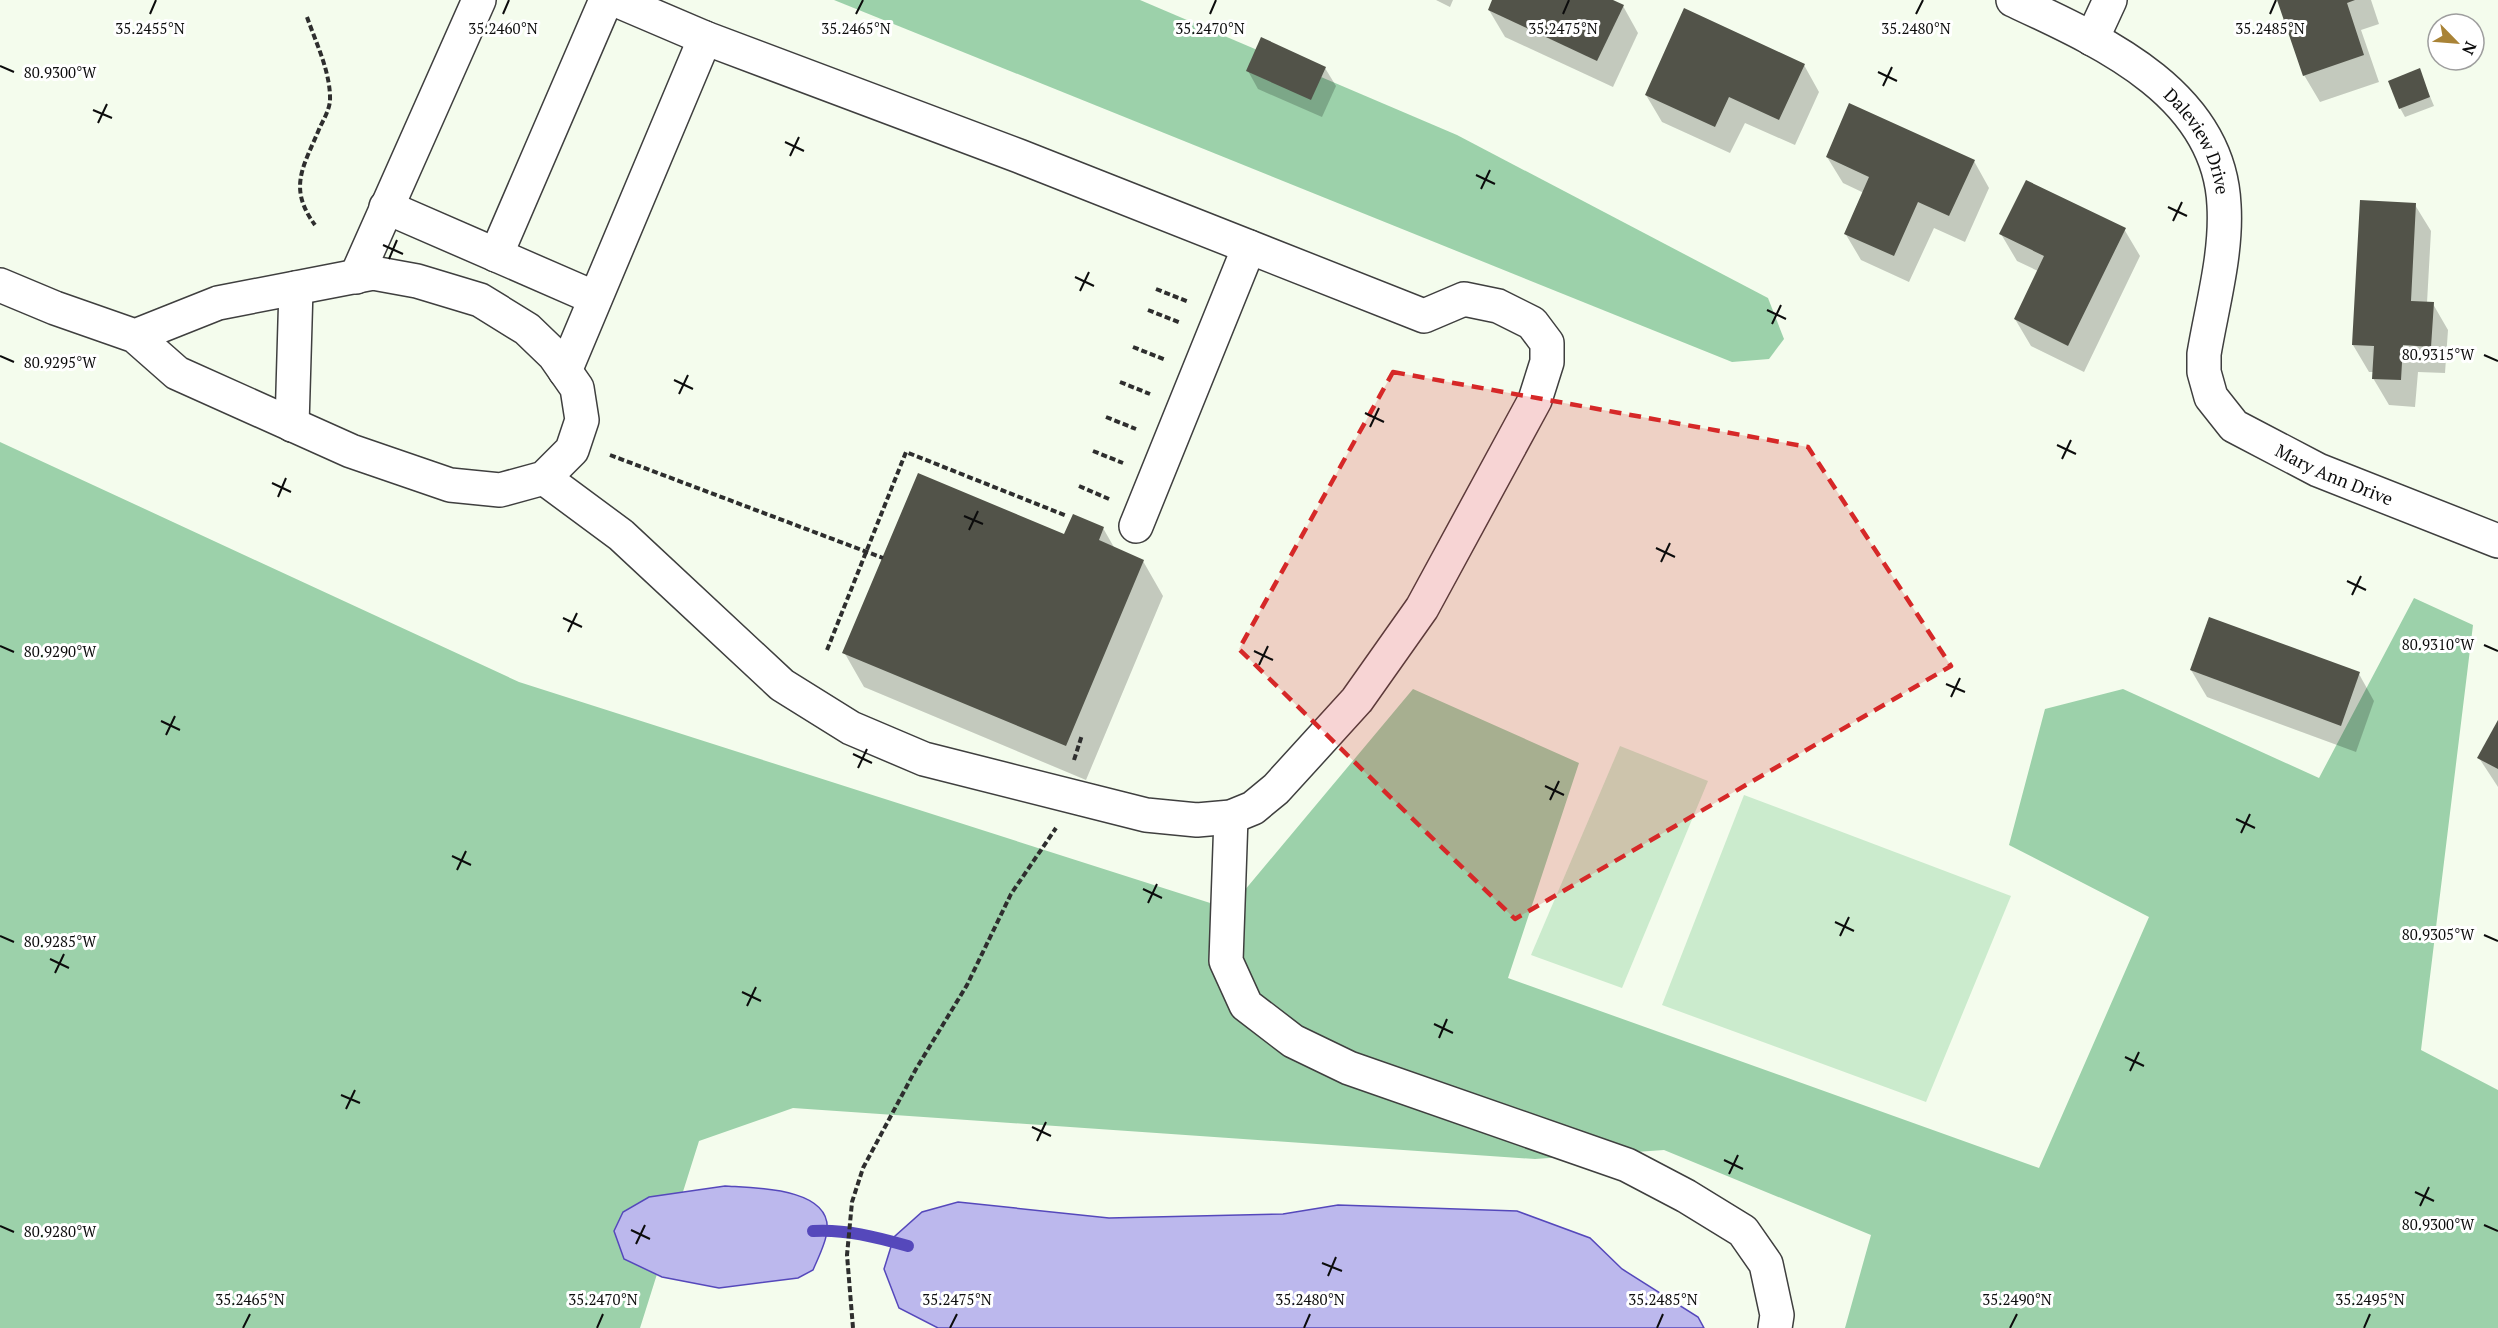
<svg xmlns="http://www.w3.org/2000/svg" width="2498" height="1328" viewBox="0 0 2498 1328" font-family="'PT Serif',serif">
<style>
.forest{fill:#9cd1aa}
.pitch{fill:#cbebcd}
.water{fill:#bcb8ed;stroke:#5548bb;stroke-width:1.5}
.shadow{fill:#0003}
.lines{fill:none;stroke-linecap:round;stroke-linejoin:round}
.stream{stroke:#5548bb;stroke-width:12}
.building{fill:#525349}
.minor-casing{stroke:#3f3f3f;stroke-width:36}
.path{stroke:#2e2e2e;stroke-width:4;stroke-dasharray:6 3;stroke-linecap:butt}
.minor{stroke:#fff;stroke-width:33}
.marked{fill:#d62828;fill-opacity:0.2;stroke:#d62828;stroke-width:4.5;stroke-dasharray:12 8;stroke-linejoin:round}
.ticks{fill:none;stroke:#0c0c0c;stroke-width:2}
.labels{text-anchor:middle;dominant-baseline:central;stroke-width:6;stroke-linejoin:round;paint-order:stroke}
.street-label{font-size:18px;fill:#0c0c0c;stroke:#fff}
.ticks-label{font-size:15px;text-anchor:middle;fill:#0c0c0c;stroke:#fff;stroke-width:6;stroke-linejoin:round;paint-order:stroke}
</style>
<rect width="100%" height="100%" fill="#f4fced"/>
<g class="forest">
<path d="M834,0H1140L1457,135L1768,298L1784,339L1769,359L1732,362Z"/>
<path d="M0,442L519,682L1229,909L1413,689L1579,763L1508,978L2039,1168L2149,917L2009,845L2045,709L2123,689L2319,778L2414,598L2473,625L2421,1050L2498,1090V1328H1845L1871,1235L1664,1150L1535,1159L793,1108L699,1141L640,1328H0Z"/>
</g>
<g class="pitch">
<path d="M1620,746L1708,781L1622,988L1531,955Z"/>
<path d="M1744,795L2011,896L1926,1102L1662,1005Z"/>
</g>
<g class="water">
<path d="M725,1186C753,1188 832,1187 827,1231C826,1243 818,1258 813,1270L798,1278L719,1288L662,1277L624,1259L614,1231L623,1212L649,1197Z"/>
<path d="M958,1202L1109,1218L1283,1214L1338,1205L1517,1211L1590,1238L1622,1269L1698,1317L1704,1328H938L899,1308L884,1269L894,1237L922,1212Z"/>
</g>
<g class="shadow">
<path d="M1436,0H1453L1450,7Z"/>
<path d="M1494,0H1609L1623,6L1638,33L1613,87L1505,37L1489,10Z"/>
<path d="M2279,0H2371L2379,24L2361,30L2379,82L2320,102L2304,75Z"/>
<path d="M1804,65L1819,92L1795,145L1745,123L1730,153L1662,122L1646,95Z"/>
<path d="M1325,68L1336,86L1322,117L1258,89L1248,71Z"/>
<path d="M2419,70L2434,106L2405,117L2400,108Z"/>
<path d="M1827,157L1974,161L1989,188L1965,242L1934,228L1909,282L1861,260L1845,233L1864,193L1843,183Z"/>
<path d="M2415,205L2431,231L2427,303L2433,304L2448,330L2445,373L2418,372L2415,407L2389,405L2373,378L2374,372H2369L2353,345Z"/>
<path d="M2124,229L2140,256L2084,372L2031,346L2015,319L2038,271L2017,261L2001,234Z"/>
<path d="M1103,528L1115,549L1143,561L1163,596L1086,780L864,687L844,652L1065,536Z"/>
<path d="M2191,670L2359,674L2374,701L2356,752L2207,697Z"/>
<path d="M2498,723V787L2479,758Z"/>
</g>
<g class="lines">
<path class="stream" d="M813,1231C845,1229 876,1237 908,1246"/>
</g>
<g class="building">
<path d="M1492,0H1613L1624,5L1597,61L1488,10Z"/>
<path d="M2277,0H2355L2347,3L2364,55L2303,76Z"/>
<path d="M1684,8L1805,64L1779,120L1729,97L1715,127L1645,95Z"/>
<path d="M1261,37L1326,67L1311,100L1246,71Z"/>
<path d="M2420,68L2430,97L2399,109L2388,81Z"/>
<path d="M1849,103L1975,160L1949,216L1918,202L1894,256L1844,234L1869,177L1826,157Z"/>
<path d="M2026,180L2126,228L2068,346L2014,319L2044,256L1999,234Z"/>
<path d="M2360,200L2416,203L2411,301L2434,302L2431,347L2403,345L2401,380L2372,379L2374,346L2352,345Z"/>
<path d="M918,473L1064,534L1073,514L1104,527L1099,540L1144,560L1066,746L842,653Z"/>
<path d="M2209,617L2360,672L2341,726L2190,670Z"/>
<path d="M2498,720V769L2477,758Z"/>
</g>
<g class="lines">
<defs>
<g id="minor">
<path id="s1" d="M2013,0C2101,41 2219,93 2224,205C2227,254 2212,306 2204,354V372L2211,397L2234,426L2318,470L2498,541"/>
<path d="M2092,39L2110,0"/>
<path d="M386,207L595,298"/>
<path d="M496,255L606,0"/>
<path d="M356,277L479,0"/>
<path d="M0,285L55,308L135,336L177,373L351,451L450,485L500,490L544,478L572,450L582,420L577,388L554,355L527,329L480,300L417,281L373,273L218,303L135,336"/>
<path d="M565,371L705,38"/>
<path d="M292,425L296,288"/>
<path d="M544,478L621,535L782,685L851,728L924,759L1146,815L1197,820L1231,817L1253,808L1276,789L1357,700L1422,608L1535,400L1547,362V343L1532,323L1498,306L1464,299L1424,316L1019,156L705,38L616,0"/>
<path d="M1136,526L1249,247"/>
<path d="M1231,817L1226,961L1246,1005L1293,1041L1349,1068L1627,1165L1686,1196L1743,1231L1766,1264L1777,1315L1775,1328"/>
</g>
</defs>
<use href="#minor" class="minor-casing"/>
<g class="path">
<path d="M307,17C316,43 331,73 330,101C329,110 324,119 320,127C304,166 287,187 315,225"/>
<path d="M1156,289L1189,302"/>
<path d="M1148,310L1181,323"/>
<path d="M1133,347L1166,360"/>
<path d="M1120,382L1150,394"/>
<path d="M1106,417L1136,429"/>
<path d="M1093,451L1123,463"/>
<path d="M610,455L883,558"/>
<path d="M1079,486L1109,499"/>
<path d="M827,650L906,452L1067,516"/>
<path d="M1074,760L1082,735"/>
<path d="M853,1328L847,1255L852,1202L863,1168L916,1069L967,985L1011,894L1056,828"/>
</g>
<use href="#minor" class="minor"/>
</g>
<path class="marked" d="M1393,372L1808,447L1951,666L1515,919L1239,649Z"/>
<path class="ticks" d="M150,14L156,0M503,14L509,0M856,14L863,0M1210,14L1216,0M1563,14L1569,0M1916,14L1923,0M2270,14L2276,0M0,66L14,72M1878,72L1897,81M1883,86L1892,67M93,110L112,118M98,123L107,104M785,142L804,151M790,156L799,137M1476,175L1495,184M1481,189L1490,170M2168,207L2187,216M2173,221L2182,202M383,245L403,254M389,259L397,240M1075,277L1094,286M1080,291L1089,272M1767,310L1786,319M1772,324L1781,305M2484,355L2498,361M0,356L14,362M674,380L693,389M679,394L688,375M1365,413L1384,422M1370,427L1379,408M2057,445L2076,454M2062,459L2071,440M272,483L291,492M278,497L286,478M964,516L983,524M969,530L978,511M1656,548L1675,557M1661,562L1670,543M2347,581L2366,590M2352,595L2361,576M563,618L582,627M568,632L577,613M2484,645L2498,651M0,646L14,652M1254,651L1273,660M1259,665L1268,646M1946,684L1965,692M1951,697L1960,678M161,721L180,730M166,735L175,716M853,754L872,763M858,768L867,749M1545,786L1564,795M1550,800L1559,781M2236,819L2255,828M2241,833L2250,814M452,856L471,865M457,870L466,851M1143,889L1162,898M1148,903L1157,884M1835,922L1854,931M2484,935L2498,941M0,936L14,942M1840,936L1849,917M50,959L69,968M55,973L64,954M742,992L761,1001M747,1006L756,987M1434,1024L1453,1033M1439,1038L1447,1019M2125,1057L2144,1066M2130,1071L2139,1052M341,1095L360,1103M346,1109L355,1090M1032,1127L1051,1136M1037,1141L1046,1122M1724,1160L1743,1169M1729,1174L1738,1155M2415,1192L2434,1201M2420,1206L2429,1187M2484,1225L2498,1231M0,1226L14,1232M631,1230L650,1239M636,1244L645,1225M1322,1263L1342,1271M1328,1276L1336,1257M243,1328L250,1314M597,1328L603,1314M950,1328L957,1314M1304,1328L1310,1314M1657,1328L1663,1314M2010,1328L2017,1314M2364,1328L2370,1314"/>
<g class="labels">
<g class="street-label">
<text stroke="none"><textPath href="#s1" startOffset="240">Daleview Drive</textPath></text>
<text stroke="none"><textPath href="#s1" startOffset="654">Mary Ann Drive</textPath></text>
</g>
</g>
<g class="ticks-label">
<text x="150" y="34">35.2455°N</text>
<text x="503" y="34">35.2460°N</text>
<text x="1210" y="34">35.2470°N</text>
<text x="1563" y="34">35.2475°N</text>
<text x="1916" y="34">35.2480°N</text>
<text x="2270" y="34">35.2485°N</text>
<text x="856" y="34">35.2465°N</text>
<text x="60" y="78">80.9300°W</text>
<text x="2438" y="360">80.9315°W</text>
<text x="60" y="368">80.9295°W</text>
<text x="2438" y="650">80.9310°W</text>
<text x="60" y="657">80.9290°W</text>
<text x="2438" y="940">80.9305°W</text>
<text x="60" y="947">80.9285°W</text>
<text x="2438" y="1230">80.9300°W</text>
<text x="60" y="1237">80.9280°W</text>
<text x="250" y="1305">35.2465°N</text>
<text x="603" y="1305">35.2470°N</text>
<text x="957" y="1305">35.2475°N</text>
<text x="1310" y="1305">35.2480°N</text>
<text x="1663" y="1305">35.2485°N</text>
<text x="2017" y="1305">35.2490°N</text>
<text x="2370" y="1305">35.2495°N</text>
</g>
<g transform="translate(2456 42) rotate(115)"><circle r="28" fill="#ffffff" stroke="#9e9e9e" stroke-width="1.5"/>
<path d="M0-4.5L10 22L0 15L-10 22Z" fill="#a98336"/>
<text y="-9" font-size="16" font-weight="bold" text-anchor="middle" fill="#0c0c0c">N</text>
</g>
</svg>
